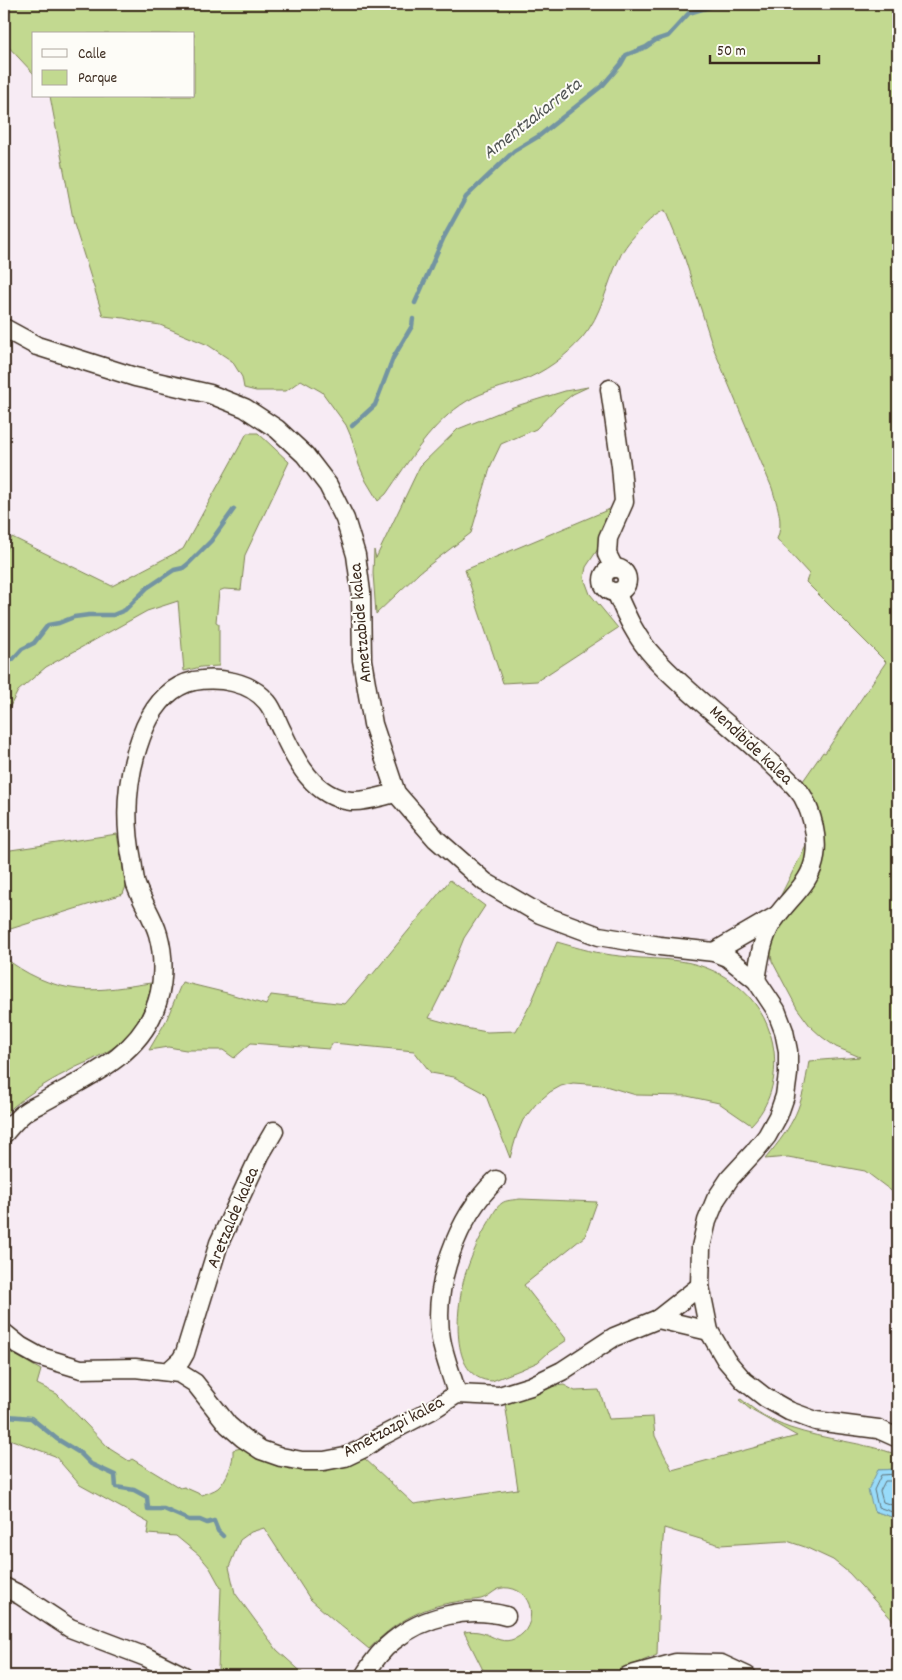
<svg xmlns="http://www.w3.org/2000/svg" width="902" height="1680" viewBox="0 0 902 1680" font-family="Dekko,sans-serif">
<style>
.green{fill:#c2d990;stroke:#7e8257}
.water{fill:#98dbfa;stroke:#7394a2}
.lines{fill:none;stroke-linecap:round;stroke-linejoin:round}
.shore{stroke:#607176;stroke-width:1}
.stream{stroke:#7394a2;stroke-width:4.5}
.minor-casing{stroke:#3b2a1e;stroke-width:21}
.minor{stroke:#fdfcf7;stroke-width:18}
.labels{text-anchor:middle;dominant-baseline:central;stroke-width:4;stroke-linejoin:round;paint-order:stroke}
.street-label{font-size:18px;fill:#3b2a1e;stroke:#fdfcf7}
.water-label{font-size:19px;font-style:italic;fill:#525655;stroke:#fdfcf7}
</style>
<rect width="100%" height="100%" fill="#f7ebf4"/>
<filter id="ink" filterUnits="userSpaceOnUse"><feTurbulence type="fractalNoise" baseFrequency=".02" numOctaves="2"/><feDisplacementMap in="SourceGraphic" scale="10" xChannelSelector="R" yChannelSelector="G"/><feConvolveMatrix kernelMatrix="1 2 1 2 8 2 1 2 1" color-interpolation-filters="sRGB"/></filter>
<g filter="url(#ink)">
<g class="green">
<path d="M4,4H898V1196L865,1171L788,1157L765,1159C795,1123 802,1108 809,1061L860,1057L836,1047L822,1037L811,1027L797,1008L772,961L769,940L771,915L810,837L794,794L823,752L825,753L886,662L806,582L809,574L777,539C784,522 777,505 772,488L713,347L684,256L665,210C656,214 648,221 641,229C632,238 624,247 619,259C606,285 602,315 582,338C565,357 545,372 521,381C503,387 484,391 467,401C432,422 409,461 386,494L378,501L366,481L359,465L352,439L346,425L322,392L301,380L286,391H256L244,388L242,377L232,361L208,345L160,325L141,322L124,318L103,316L74,224L50,96H194V34H34V74L4,42Z"/>
<path d="M588,387L573,394L557,407L536,429L501,444L491,465L471,533L420,572L376,614L373,573L374,550L376,558L420,466L458,429L513,407L565,391Z"/>
<path d="M247,433H258L289,462L245,555L241,590L224,589L219,591L216,622L219,624V666L201,667L184,671L178,601L147,611L46,667L18,691L4,718V557L12,537L112,586L183,549Z"/>
<path d="M617,506L602,543L586,567L584,578L590,594L618,628L537,681L503,683L465,570Z"/>
<path d="M117,834L126,886L123,894L4,931V851Z"/>
<path d="M450,880L485,906L464,938L443,990L429,1018L465,1028L487,1032L516,1031L531,1003L557,942C578,948 599,954 620,956C640,959 660,958 680,961C728,968 768,1002 774,1051C777,1078 770,1106 751,1125L719,1103L687,1096L636,1095L602,1085L573,1083L561,1086L550,1092L536,1104L523,1120L517,1134L510,1158L486,1096L482,1092L454,1077L431,1073L414,1051L333,1043L329,1049L251,1043L234,1058L223,1050H186L168,1047L149,1050L166,1021L182,982L227,993L266,1005L271,995L345,1004L370,975H372Z"/>
<path d="M4,957C25,974 50,986 78,989C101,992 128,986 151,983C147,1015 130,1040 101,1055C90,1062 78,1065 67,1072C45,1083 22,1098 4,1115Z"/>
<path d="M520,1199L597,1202L585,1236L524,1285L567,1340L549,1352L538,1362L520,1370L492,1381C447,1379 457,1304 465,1275C471,1257 479,1238 489,1222C492,1216 496,1207 502,1203C506,1200 514,1200 520,1199Z"/>
<path d="M8,1351L41,1370L37,1384L57,1394L110,1449L129,1461L132,1459L180,1488L184,1487L202,1495C207,1493 214,1491 218,1488C227,1480 234,1461 233,1450L241,1448L249,1451L345,1465L364,1458L414,1504L518,1489L505,1403L546,1387L564,1385L575,1391L599,1390L609,1419L653,1417L655,1436L672,1470L797,1436L751,1410L739,1400L741,1399C755,1411 772,1422 790,1428C825,1440 863,1442 898,1455V1469L878,1470L874,1511L898,1519V1626L849,1573L833,1560L805,1547L787,1541L720,1545L664,1528L659,1585L657,1655L606,1676H486L464,1632C470,1631 476,1631 483,1633C493,1636 500,1643 511,1640C538,1633 537,1592 509,1588C495,1586 492,1596 481,1599C473,1601 463,1600 455,1602C421,1607 392,1624 369,1649L334,1620L310,1599L264,1528L251,1532L240,1540L229,1567L235,1593L277,1650L306,1676H225L218,1669L221,1588L210,1568L199,1555L176,1536L147,1534L149,1523L80,1485L55,1456L4,1437V1360Z"/>
</g>
<path class="water" d="M898,1469V1519L874,1511L868,1490L878,1470Z"/>
<g class="lines">
<g class="shore">
<path d="M898,1474L881,1475L874,1490L878,1507L898,1514"/>
<path d="M898,1481H885L880,1491L883,1502L898,1507"/>
</g>
<g class="stream">
<path d="M415,303L443,239L466,197L514,151L539,136L603,85L621,64L626,55L646,47L656,40L668,36L689,13L709,7L714,4"/>
<path d="M352,426L375,405L393,358L412,326L413,319"/>
<path d="M4,664L13,659L22,649L34,643L48,625L59,623L74,617L89,615H113L125,610L147,588L174,570L183,568L188,564L211,541L234,509"/>
<path d="M4,1414L8,1416L31,1418L57,1439L80,1453L91,1464L115,1475L116,1487L134,1490L147,1497L148,1509H164L189,1520H200L207,1523L214,1521L218,1531L223,1536"/>
</g>
<defs>
<g id="minor">
<path d="M4,328L37,346L135,377L210,394L245,408L277,429L305,455L328,485L345,519L356,555L361,592L362,660L373,724L396,793L436,839L485,882L540,914L599,936L660,946L714,952L727,957L756,980L776,1010L784,1031L788,1051V1074L785,1096L778,1116L767,1136L754,1152L730,1178L716,1199L707,1221L701,1247L700,1286L709,1331L726,1360L744,1381L766,1398L789,1411L816,1421L878,1429L898,1438"/>
<path d="M610,389L621,466L624,502L608,538L607,554L614,568"/>
<circle cx="615" cy="580" r="12"/>
<path d="M616,592C626,615 636,638 654,657C690,696 734,727 772,764C782,774 796,785 803,797C812,814 818,837 815,856C812,882 791,896 777,916C762,934 760,957 756,980"/>
<path d="M714,952L776,916"/>
<path d="M4,1134C10,1127 16,1119 24,1113C30,1108 38,1105 45,1101C86,1077 135,1058 154,1011C164,987 165,959 158,934C153,917 142,902 136,885C134,877 133,868 132,860C123,815 127,770 145,727C155,705 170,686 194,681C219,677 250,681 267,702C274,710 277,722 282,731C296,762 314,797 351,801C366,802 382,796 396,793"/>
<path d="M658,1319L709,1331"/>
<path d="M4,1333L20,1346L38,1356L81,1369L135,1368L179,1373L195,1383L228,1425L243,1438L261,1450L281,1457L302,1461H324L345,1457L364,1448L380,1437L432,1410L457,1394L499,1396L531,1386L562,1371L614,1337L658,1319L700,1286"/>
<path d="M169,1371L181,1360L185,1353L219,1243L260,1155L274,1131"/>
<path d="M457,1394C452,1376 444,1357 441,1339C432,1286 457,1217 496,1180"/>
<path d="M4,1587L20,1595L70,1628L146,1657L184,1676"/>
<path d="M364,1676C372,1663 381,1650 393,1641C424,1616 468,1606 506,1616"/>
<path d="M628,1676L676,1663L721,1664L747,1676"/>
</g>
</defs>
<use href="#minor" class="minor-casing"/>
<use href="#minor" class="minor"/>
</g>
</g>
<g class="labels">
<g class="street-label">
<text transform="translate(362 623) rotate(-95)">Ametzabide kalea</text>
<text transform="translate(750 746) rotate(43)">Mendibide kalea</text>
<text transform="translate(234 1218) rotate(-67)">Aretzalde kalea</text>
<text transform="translate(394 1428) rotate(-28)">Ametzazpi kalea</text>
</g>
<g class="water-label">
<text transform="translate(533 120) rotate(-38)">Amentzakarreta</text>
</g>
</g>
<rect width="902" height="1680" fill="none" stroke="#fdfcf7" stroke-width="20"/>
<rect x="10" y="10" width="882" height="1660" fill="none" stroke="#3b2a1e" stroke-width="2" filter="url(#ink)"/>
<rect x="32" y="32" width="162" height="65" fill="#fdfcf7" stroke="#afa8a0"/>
<rect x="42" y="49" width="25" height="8" fill="#fdfcf7" stroke="#afa8a0"/>
<text x="78" y="58" font-size="15" fill="#3b2a1e">Calle</text>
<rect x="42" y="70" width="25" height="15" fill="#c2d990" stroke="#afa8a0"/>
<text x="78" y="82" font-size="15" fill="#3b2a1e">Parque</text>
<path d="M710 55v8h109v-8" fill="none" stroke="#3b2a1e" stroke-width="2.5"/>
<text x="717" y="55" font-size="15" fill="#3b2a1e" stroke="#fdfcf7" stroke-width="4" paint-order="stroke">50 m</text>
</svg>
